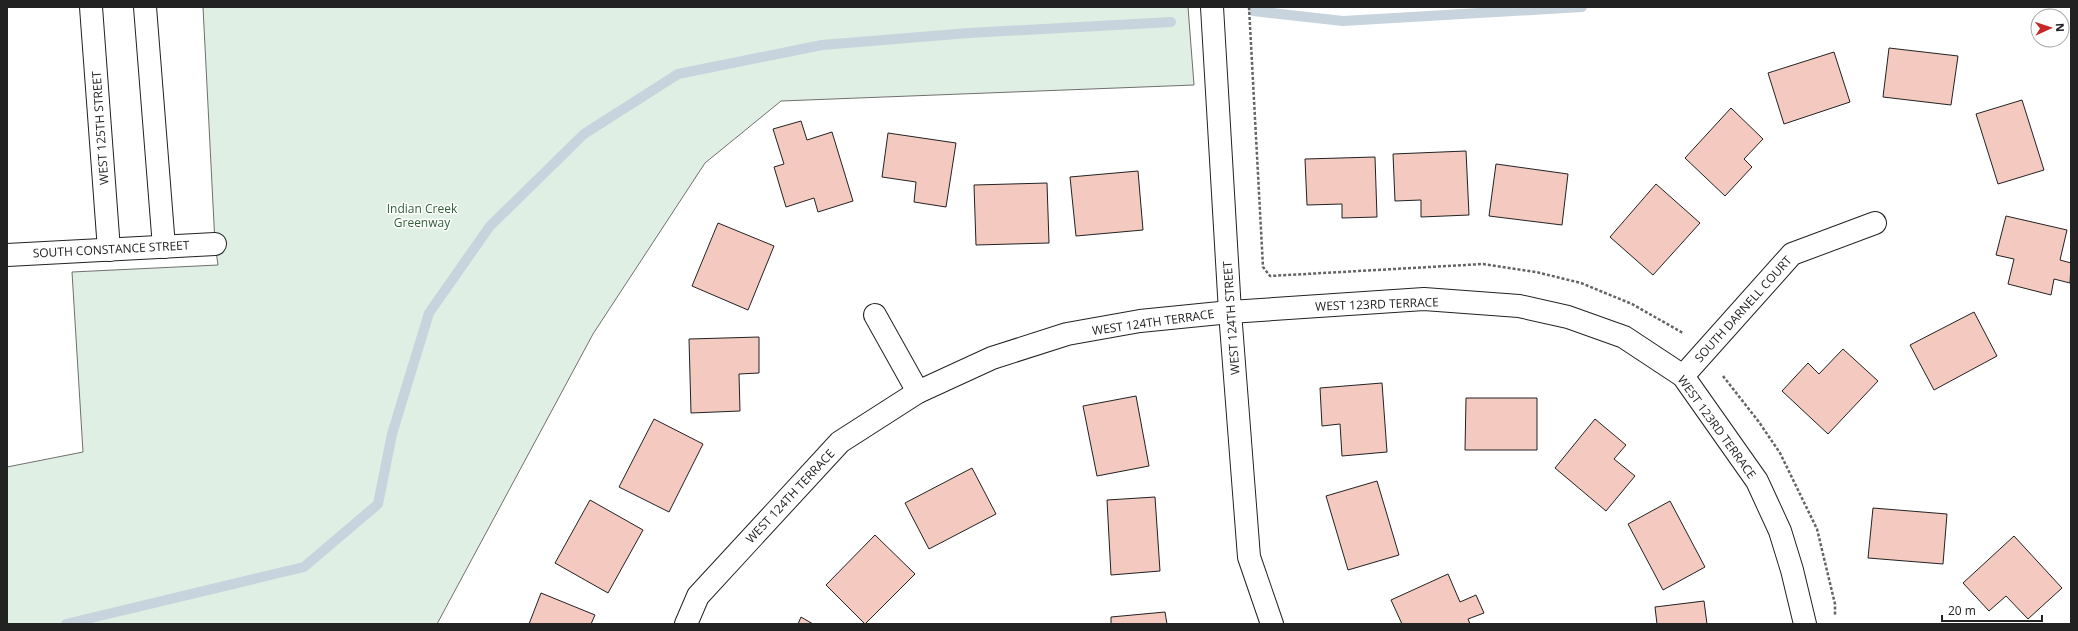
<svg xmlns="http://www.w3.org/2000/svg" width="2078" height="631" viewBox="0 0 2078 631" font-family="'Open Sans',sans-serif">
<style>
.green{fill:#e0efe3;stroke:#6f6f6f}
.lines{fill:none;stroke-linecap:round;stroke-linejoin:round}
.stream{stroke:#c7d3dd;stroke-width:10}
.building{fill:#f3c9c0;stroke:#222}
.minor-casing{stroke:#222;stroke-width:24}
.path{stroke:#646464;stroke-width:2.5;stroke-dasharray:3 2;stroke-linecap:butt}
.minor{stroke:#fff;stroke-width:22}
.labels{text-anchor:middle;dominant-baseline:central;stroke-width:3;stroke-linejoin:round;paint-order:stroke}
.street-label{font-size:12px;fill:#222;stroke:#fff}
.park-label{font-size:12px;fill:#2f5e38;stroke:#fff}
</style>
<rect width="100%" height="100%" fill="#fff"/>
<path class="green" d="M203,7H1188L1194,85L781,101L705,163L593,334L437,624H7V467L83,452L72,272L218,265L215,244Z"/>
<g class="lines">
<g class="stream">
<path d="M1253,11L1343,21L1582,7"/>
<path d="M66,624L304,567L378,504L392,434L429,313L490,226L584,134L678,74L822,45L969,33L1171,22"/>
</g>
</g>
<g class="building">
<path d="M1889,48L1958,56L1951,105L1883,97Z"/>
<path d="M1834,52L1850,102L1784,124L1768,73Z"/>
<path d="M2022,100L2044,170L1998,184L1976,114Z"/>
<path d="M1731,108L1763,139L1744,159L1752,167L1725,196L1685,158Z"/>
<path d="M801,121L807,140L832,132L853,201L818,212L814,198L786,207L774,167L784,164L773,129Z"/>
<path d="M888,133L956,143L946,207L914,202L916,182L882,177Z"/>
<path d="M1466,151L1469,215L1421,217V200L1395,201L1393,154Z"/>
<path d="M1375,157L1377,217L1342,218V204L1307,205L1305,159Z"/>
<path d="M1496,164L1568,174L1562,225L1489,216Z"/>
<path d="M1138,171L1143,230L1076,236L1070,177Z"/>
<path d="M1047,183L1049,243L976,245L974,185Z"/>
<path d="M1656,184L1700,223L1653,275L1610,237Z"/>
<path d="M2006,216L2067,230L2060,260L2071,263L2070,283L2054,279L2051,295L2008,284L2014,259L1996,255Z"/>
<path d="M718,223L774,246L748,310L692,286Z"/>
<path d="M1974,312L1997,356L1934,390L1910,345Z"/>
<path d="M759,337V373L739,374L740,411L691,413L689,339Z"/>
<path d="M1843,349L1878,381L1828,434L1782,391L1808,363L1819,374Z"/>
<path d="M1382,383L1387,452L1342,456L1340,424L1322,426L1320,388Z"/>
<path d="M1136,396L1149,466L1097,476L1083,406Z"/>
<path d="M1466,398H1537V450H1465Z"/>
<path d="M654,419L703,444L669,512L619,487Z"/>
<path d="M1595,419L1626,445L1614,459L1635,476L1606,511L1555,468Z"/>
<path d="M972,468L996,514L929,549L905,503Z"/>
<path d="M1377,481L1399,555L1348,570L1326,496Z"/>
<path d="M1155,497L1160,571L1111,575L1107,500Z"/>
<path d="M590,500L643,530L608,593L555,563Z"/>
<path d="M1670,501L1705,567L1663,590L1628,524Z"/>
<path d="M1873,508L1947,514L1943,564L1868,558Z"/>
<path d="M875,535L915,574L865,624L826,585Z"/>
<path d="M2014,536L2062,588L2028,619L2006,596L1989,611L1963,583Z"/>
<path d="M1448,574L1460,602L1476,595L1484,613L1468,619L1470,624H1402L1391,600Z"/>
<path d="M541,593L595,615L591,624H529Z"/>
<path d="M1704,601L1707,624H1657L1655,607Z"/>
<path d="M1165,612L1167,624H1111V617Z"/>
<path d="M801,617L813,624H798Z"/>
</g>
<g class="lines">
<defs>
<g id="minor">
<path d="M91,7L109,250"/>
<path d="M145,7L164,247"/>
<path d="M1212,7L1230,312L1249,557L1272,624"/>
<path d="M7,255L215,244"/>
<path d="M875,315L918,392"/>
<path d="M1683,376L1792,254L1875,223"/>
<path d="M686,624L698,596L840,442L918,392L992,358L1067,334L1140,321L1230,312L1424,299L1519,306L1568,317L1624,337L1683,376L1757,481L1780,531L1792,570L1805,624"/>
</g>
</defs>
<use href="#minor" class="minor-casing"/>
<g class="path">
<path d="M1249,7L1263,267L1270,276L1483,264L1536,272L1581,283L1632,304L1683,333"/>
<path d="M1723,376L1759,422L1780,453L1817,529L1835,604V615"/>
</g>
<use href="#minor" class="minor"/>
</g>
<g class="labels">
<g class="street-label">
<text transform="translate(100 128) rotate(-94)">WEST 125TH STREET</text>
<text transform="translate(111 249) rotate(-3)">SOUTH CONSTANCE STREET</text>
<text transform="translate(1377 304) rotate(-2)">WEST 123RD TERRACE</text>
<text transform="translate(1743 309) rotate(-48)">SOUTH DARNELL COURT</text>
<text transform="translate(1231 318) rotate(-94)">WEST 124TH STREET</text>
<text transform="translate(1153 322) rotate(-8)">WEST 124TH TERRACE</text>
<text transform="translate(1717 427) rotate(54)">WEST 123RD TERRACE</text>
<text transform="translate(790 496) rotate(-47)">WEST 124TH TERRACE</text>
</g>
<g class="park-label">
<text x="422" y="208">Indian Creek<tspan x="422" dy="14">Greenway</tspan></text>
</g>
</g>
<rect width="2078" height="631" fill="none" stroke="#222222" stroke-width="16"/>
<g transform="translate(2050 28) rotate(87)"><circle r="19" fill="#ffffff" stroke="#a7a7a7"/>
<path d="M0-3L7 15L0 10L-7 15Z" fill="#c62828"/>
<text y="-6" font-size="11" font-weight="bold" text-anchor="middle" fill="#222222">N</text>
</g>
<path d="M1942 615v6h100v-6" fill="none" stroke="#222222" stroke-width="2"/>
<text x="1948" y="615" font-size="12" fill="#222222" stroke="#ffffff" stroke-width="3" paint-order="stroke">20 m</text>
</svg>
